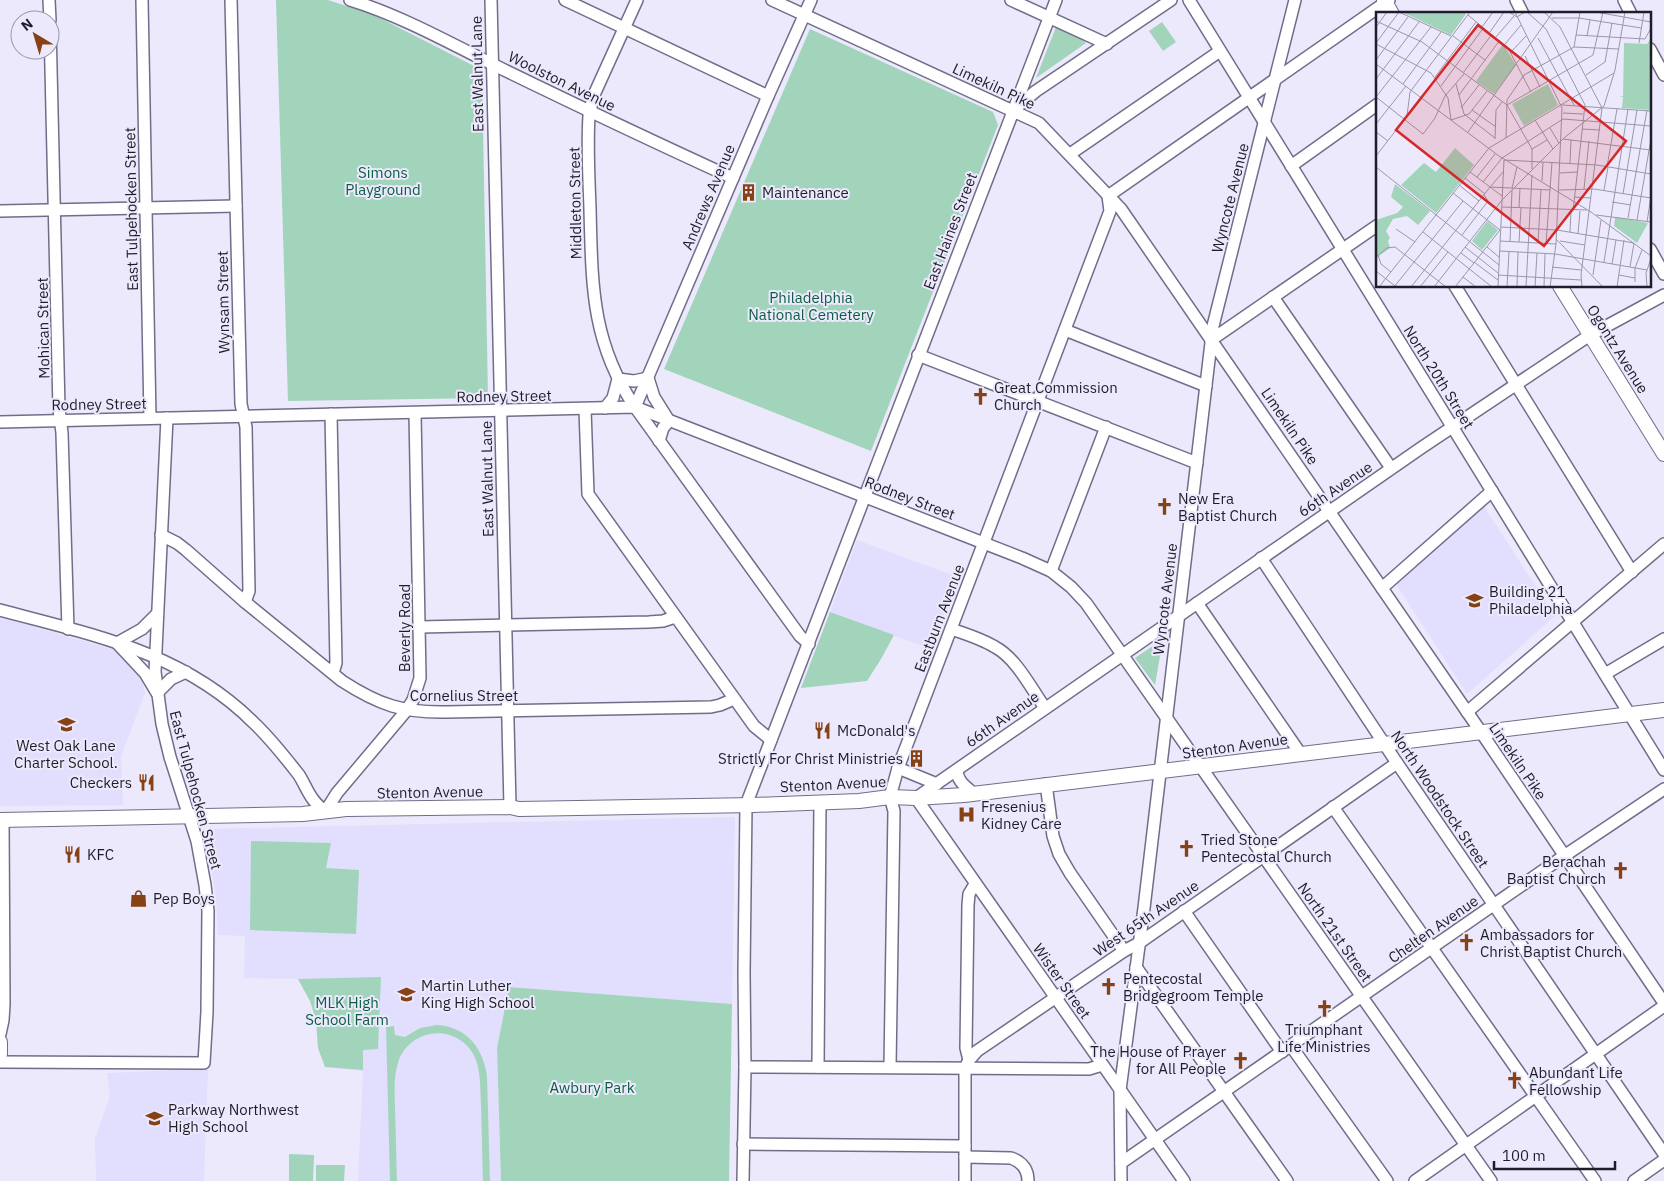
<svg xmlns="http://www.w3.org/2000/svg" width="1664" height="1181" viewBox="0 0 1664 1181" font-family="'IBM Plex Sans',sans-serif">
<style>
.built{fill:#e2defd}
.green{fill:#a2d4bb}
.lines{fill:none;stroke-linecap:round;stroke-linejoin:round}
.minor-casing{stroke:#716d89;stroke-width:14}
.major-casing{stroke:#716d89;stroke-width:16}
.minor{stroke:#fff;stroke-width:11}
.major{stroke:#fff;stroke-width:14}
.labels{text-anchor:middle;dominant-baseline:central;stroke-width:4;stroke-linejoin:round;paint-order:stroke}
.street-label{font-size:15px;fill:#1f1d29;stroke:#ece9fd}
.park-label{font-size:15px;fill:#0a5e40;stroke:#ece9fd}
.poi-label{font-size:15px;fill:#1f1d29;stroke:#ece9fd;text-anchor:start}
.inset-road{fill:none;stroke:#9a97a8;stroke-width:1}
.view{fill:#d62828;fill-opacity:0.15;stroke:#d62828;stroke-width:2.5}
.inset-edge{fill:none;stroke:#1f1d29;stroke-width:2.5}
</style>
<rect width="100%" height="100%" fill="#ece9fd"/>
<g class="built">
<path d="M1483,505L1555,616L1467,694L1396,584Z"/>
<path d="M857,540L958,577L931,649L830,612Z"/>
<path d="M0,617L115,650L129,660L141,676L145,693L121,756L123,805L0,806Z"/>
<path d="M735,817L732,1004L509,987L497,1048L501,1181H358L363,1071L325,1067L318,1048L316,1020L310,1001L298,979L244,978L245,936L218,935L216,897L205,829Z"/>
<path d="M208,1069L204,1181H96L95,1139L110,1096L107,1073Z"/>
</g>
<g class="green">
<path d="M276,0H328L374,15L482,70L488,398L288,401Z"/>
<path d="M1162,22L1176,42L1163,51L1149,31Z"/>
<path d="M1056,27L1071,32L1086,43L1036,78Z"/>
<path d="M810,29L993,112L998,125L871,451L664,369Z"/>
<path d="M830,612L894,635L881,659L867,681L801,688Z"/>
<path d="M1163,639L1155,685L1135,658Z"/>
<path d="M251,841L331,843L326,868L359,870L356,934L250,930Z"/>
<path d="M381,977L378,1049L363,1050V1070L325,1067L318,1048L316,1020L310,1001L298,979Z"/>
<path d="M509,987L732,1004L729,1181H501L497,1048Z"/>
<path d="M437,1025C467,1027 483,1048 487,1076L490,1181H483C482,1156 482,1130 481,1105C480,1090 481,1074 476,1060C469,1041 449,1030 430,1034C415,1037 402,1048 398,1063C393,1078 395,1094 395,1109C396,1133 396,1157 397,1181H390L386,1027L394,1026L395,1035L405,1037L420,1028Z"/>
<path d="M289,1154L314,1155L313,1181H289Z"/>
<path d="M316,1165H345L344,1181H316Z"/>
</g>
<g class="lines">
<defs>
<g id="minor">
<path d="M49,0L50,20"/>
<path d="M142,0L150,418"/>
<path d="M231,0L241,404L246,427L249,591L245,602"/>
<path d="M350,0C399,15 446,41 492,64C572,103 652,141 733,178"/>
<path d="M491,0L510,807"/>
<path d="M565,0L768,96"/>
<path d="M637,0L593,97L589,116C587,147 589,178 590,209C592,284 591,342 635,407L800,636L809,644"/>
<path d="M772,0L1039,123L1121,209L1481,732L1664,1003"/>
<path d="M1011,0L1107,44"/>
<path d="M1189,0L1664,770"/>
<path d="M1516,0L1523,14"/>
<path d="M1624,0L1631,14"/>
<path d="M50,26L59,409L62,433L68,629"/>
<path d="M1650,49L1664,75"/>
<path d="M1013,110L1036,91L1171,0"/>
<path d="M1070,154L1220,51"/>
<path d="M1291,166L1378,104"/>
<path d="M0,211L236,206"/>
<path d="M1650,249L1664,274"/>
<path d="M1455,286L1632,572"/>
<path d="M1273,297L1391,468"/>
<path d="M1065,330L1206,386"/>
<path d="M1211,340L1378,225"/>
<path d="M918,355L1197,463"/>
<path d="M635,407L768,96L811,0"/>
<path d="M605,408L613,398L618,379L634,381L648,378L654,397L669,421L663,428L659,441"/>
<path d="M585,409L588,494L754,726L771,740"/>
<path d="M331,414L336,663L333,673"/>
<path d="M0,422L635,407L1022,558L1051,571L1071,587L1086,603L1491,1181"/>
<path d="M161,535L177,543L186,550L245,602L342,681C379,705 403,713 447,712L711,707L720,705L734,699"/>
<path d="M1261,558L1397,763L1664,1154"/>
<path d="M1051,571L1106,427"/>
<path d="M1382,588L1492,491"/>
<path d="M1197,603L1300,753"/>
<path d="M0,610C93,635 183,652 254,723C271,739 285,757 299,775C304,783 307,791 312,798C316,804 321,808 325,812L337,793L406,711L413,700L420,678L415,413"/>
<path d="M157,614L142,629L117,643L145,673L157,693L171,679L186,672"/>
<path d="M420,627L649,622L663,621L675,617"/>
<path d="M951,629C966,634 982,639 995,647C1016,658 1031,688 1045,708"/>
<path d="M1605,674L1664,639"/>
<path d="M1467,712L1664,544"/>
<path d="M898,768L937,784"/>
<path d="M957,770C957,781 965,786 973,793"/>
<path d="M1046,784L1053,836L1059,854L1070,873L1124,951"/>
<path d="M1333,807L1595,1181"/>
<path d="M1184,911L1282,1052"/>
<path d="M1136,967L1287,1181"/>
<path d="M0,1034L3,1020L4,1004L3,820"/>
<path d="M1291,1046L1387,1181"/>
<path d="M969,1060L966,1048L968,905L969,894L975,884"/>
<path d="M0,1062L204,1063L207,1012L208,911L205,885L197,841L170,757L162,724L155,672L167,418"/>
<path d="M745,1067L1089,1069L1102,1065"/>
<path d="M818,1067L820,802"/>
<path d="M890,1067L894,811L890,797L898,768L1110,211L1108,196L1389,0"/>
<path d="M743,1144L965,1146"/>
<path d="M965,1157L1011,1158C1022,1162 1028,1169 1028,1181"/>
<path d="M1121,1163L1564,856L1664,789"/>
<path d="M743,1181L745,1067L744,973L746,805L1056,0"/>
<path d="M965,1181V1068L969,1060L977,1051L1124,951L1139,943L1397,763"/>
<path d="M1121,1181L1120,1090L1144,908L1213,326L1295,0"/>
<path d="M1184,1181L916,798L1421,448L1590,335L1664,295"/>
<path d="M1415,1181L1664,1006"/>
<path d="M1634,1181L1664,1160"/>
</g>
<g id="major">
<path d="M1384,0L1392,14"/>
<path d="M1560,286L1664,454"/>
<path d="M0,820L303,814L346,809L510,807L519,809L754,805L859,801L890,797L916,798L964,795L1664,710"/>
<path d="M0,1042V1054"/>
</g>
</defs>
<use href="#minor" class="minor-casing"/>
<use href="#major" class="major-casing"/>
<use href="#minor" class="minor"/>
<use href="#major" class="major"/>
</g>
<defs>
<symbol id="building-bare" viewBox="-9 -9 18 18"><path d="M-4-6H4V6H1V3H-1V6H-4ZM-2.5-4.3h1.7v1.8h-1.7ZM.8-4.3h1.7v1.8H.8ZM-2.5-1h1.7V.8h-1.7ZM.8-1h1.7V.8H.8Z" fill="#864216" stroke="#ece9fd" stroke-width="2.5" paint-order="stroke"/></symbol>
<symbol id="church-bare" viewBox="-9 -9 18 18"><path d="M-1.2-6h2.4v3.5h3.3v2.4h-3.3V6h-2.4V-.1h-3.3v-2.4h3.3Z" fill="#864216" stroke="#ece9fd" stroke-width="2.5" paint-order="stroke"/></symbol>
<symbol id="school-bare" viewBox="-9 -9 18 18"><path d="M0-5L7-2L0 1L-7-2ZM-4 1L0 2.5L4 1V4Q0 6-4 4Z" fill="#864216" stroke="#ece9fd" stroke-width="2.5" paint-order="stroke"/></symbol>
<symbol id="restaurant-bare" viewBox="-9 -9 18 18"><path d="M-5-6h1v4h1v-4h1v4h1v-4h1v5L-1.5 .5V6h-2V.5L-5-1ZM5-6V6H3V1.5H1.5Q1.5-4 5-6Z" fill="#864216" stroke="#ece9fd" stroke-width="2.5" paint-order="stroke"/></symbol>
<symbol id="hospital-bare" viewBox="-9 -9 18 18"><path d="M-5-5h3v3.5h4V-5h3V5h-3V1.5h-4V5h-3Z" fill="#864216" stroke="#ece9fd" stroke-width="2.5" paint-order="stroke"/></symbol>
<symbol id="shop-bare" viewBox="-9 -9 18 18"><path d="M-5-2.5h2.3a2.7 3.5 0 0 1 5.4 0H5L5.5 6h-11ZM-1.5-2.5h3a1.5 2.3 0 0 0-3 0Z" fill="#864216" stroke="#ece9fd" stroke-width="2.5" paint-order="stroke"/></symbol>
</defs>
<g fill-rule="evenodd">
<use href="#building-bare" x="736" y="180" width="25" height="25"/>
<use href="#church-bare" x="968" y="384" width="25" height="25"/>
<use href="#church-bare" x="1152" y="494" width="25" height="25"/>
<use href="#school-bare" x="1462" y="588" width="25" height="25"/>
<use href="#school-bare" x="54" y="712" width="25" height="25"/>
<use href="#restaurant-bare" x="810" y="718" width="25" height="25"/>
<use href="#building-bare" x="904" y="746" width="25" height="25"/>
<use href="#restaurant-bare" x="134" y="770" width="25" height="25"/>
<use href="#hospital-bare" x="954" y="802" width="25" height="25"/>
<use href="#church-bare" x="1174" y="836" width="25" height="25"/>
<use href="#restaurant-bare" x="60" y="842" width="25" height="25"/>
<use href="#church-bare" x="1608" y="858" width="25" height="25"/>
<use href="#shop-bare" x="126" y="886" width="25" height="25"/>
<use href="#church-bare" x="1454" y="930" width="25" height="25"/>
<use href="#church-bare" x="1096" y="974" width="25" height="25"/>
<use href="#school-bare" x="394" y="982" width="25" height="25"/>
<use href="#church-bare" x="1312" y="996" width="25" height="25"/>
<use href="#church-bare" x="1228" y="1048" width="25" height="25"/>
<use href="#church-bare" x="1502" y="1068" width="25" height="25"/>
<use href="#school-bare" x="142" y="1106" width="25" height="25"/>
</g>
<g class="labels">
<g class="street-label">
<text transform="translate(477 74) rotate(-91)">East Walnut Lane</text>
<text transform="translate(562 81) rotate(26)">Woolston Avenue</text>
<text transform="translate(994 86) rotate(25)">Limekiln Pike</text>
<text transform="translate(708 197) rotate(-67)">Andrews Avenue</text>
<text transform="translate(1230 198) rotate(-76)">Wyncote Avenue</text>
<text transform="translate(575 203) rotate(-91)">Middleton Street</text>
<text transform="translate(131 209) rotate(-91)">East Tulpehocken Street</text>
<text transform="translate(950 231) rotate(-69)">East Haines Street</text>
<text transform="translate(223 302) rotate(-91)">Wynsam Street</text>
<text transform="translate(43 328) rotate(-91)">Mohican Street</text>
<text transform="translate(1618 349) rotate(58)">Ogontz Avenue</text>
<text transform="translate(1439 377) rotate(58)">North 20th Street</text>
<text transform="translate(504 396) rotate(-1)">Rodney Street</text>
<text transform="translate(99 404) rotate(-1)">Rodney Street</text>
<text transform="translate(1290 426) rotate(56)">Limekiln Pike</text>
<text transform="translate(487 479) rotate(-91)">East Walnut Lane</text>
<text transform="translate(1335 489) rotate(-34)">66th Avenue</text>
<text transform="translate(910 498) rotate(21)">Rodney Street</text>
<text transform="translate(1165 599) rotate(-83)">Wyncote Avenue</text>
<text transform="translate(939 618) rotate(-69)">Eastburn Avenue</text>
<text transform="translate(404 628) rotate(-90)">Beverly Road</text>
<text x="464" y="695">Cornelius Street</text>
<text transform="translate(1002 719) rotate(-35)">66th Avenue</text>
<text transform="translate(1235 746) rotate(-8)">Stenton Avenue</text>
<text transform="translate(1518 761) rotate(56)">Limekiln Pike</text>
<text transform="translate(833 784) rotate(-3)">Stenton Avenue</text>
<text transform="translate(196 790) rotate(75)">East Tulpehocken Street</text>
<text transform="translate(430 792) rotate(-1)">Stenton Avenue</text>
<text transform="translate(1440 799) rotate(56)">North Woodstock Street</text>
<text transform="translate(1146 918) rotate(-34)">West 65th Avenue</text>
<text transform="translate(1433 929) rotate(-35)">Chelten Avenue</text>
<text transform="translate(1335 932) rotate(55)">North 21st Street</text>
<text transform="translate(1062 981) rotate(55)">Wister Street</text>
</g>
<g class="park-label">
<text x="383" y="172">Simons<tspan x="383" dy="17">Playground</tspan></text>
<text x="811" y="297">Philadelphia<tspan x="811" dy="17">National Cemetery</tspan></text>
<text x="347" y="1002">MLK High<tspan x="347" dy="17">School Farm</tspan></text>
<text x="592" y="1087">Awbury Park</text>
</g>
<g class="poi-label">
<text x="762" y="192">Maintenance</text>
<text x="994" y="387">Great Commission<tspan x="994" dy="17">Church</tspan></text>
<text x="1178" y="498">New Era<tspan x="1178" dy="17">Baptist Church</tspan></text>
<text x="1489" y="591">Building 21<tspan x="1489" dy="17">Philadelphia</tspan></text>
<text x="837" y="730">McDonald's</text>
<text x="66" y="745" text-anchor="middle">West Oak Lane<tspan x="66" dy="17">Charter School.</tspan></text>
<text x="903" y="758" text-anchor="end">Strictly For Christ Ministries</text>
<text x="132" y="782" text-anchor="end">Checkers</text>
<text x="981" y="806">Fresenius<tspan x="981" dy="17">Kidney Care</tspan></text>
<text x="1201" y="839">Tried Stone<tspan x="1201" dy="17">Pentecostal Church</tspan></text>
<text x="87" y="854">KFC</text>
<text x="1606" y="861" text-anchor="end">Berachah<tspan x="1606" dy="17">Baptist Church</tspan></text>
<text x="153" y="898">Pep Boys</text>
<text x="1480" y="934">Ambassadors for<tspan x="1480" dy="17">Christ Baptist Church</tspan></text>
<text x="1123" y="978">Pentecostal<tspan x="1123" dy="17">Bridgegroom Temple</tspan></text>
<text x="421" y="985">Martin Luther<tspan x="421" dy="17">King High School</tspan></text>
<text x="1324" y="1029" text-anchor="middle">Triumphant<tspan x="1324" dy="17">Life Ministries</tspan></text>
<text x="1226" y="1051" text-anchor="end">The House of Prayer<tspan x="1226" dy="17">for All People</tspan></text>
<text x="1529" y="1072">Abundant Life<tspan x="1529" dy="17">Fellowship</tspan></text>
<text x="168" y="1109">Parkway Northwest<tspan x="168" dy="17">High School</tspan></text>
</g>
</g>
<g transform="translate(1376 12)">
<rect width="275" height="275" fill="#ece9fd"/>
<path d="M26,0H88L90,2L75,23ZM275,26V98L246,96L247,85L243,84H247L248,31L271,32ZM127,32L140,53L118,82L100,69ZM172,72L182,93L148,114L136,92ZM79,136L98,153L60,201L25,173L48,151L60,160ZM19,172L54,199L42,213L31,204L17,207L10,219L14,226L12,229L14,236L0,246V208L21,201L27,195L15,185ZM239,205L272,211L261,231L238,214ZM111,209L122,218L106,238L96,229Z" fill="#a2d4bb"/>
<path class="inset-road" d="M23,0L75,24M133,0L141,5L149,0M139,0L186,96L180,232L174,275M151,0L170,17L209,93L197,199M168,0L184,15L226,96L205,263L206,275M220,0L275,10M92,3L132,36L155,80M176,6H203L265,16M0,9L46,30L131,93L156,137V157M0,15L11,0M106,15L117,0M114,20L128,0M200,23L269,27L275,16M77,24L109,48M211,24L214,8M120,25L138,4M162,26L198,93M0,31L23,0M263,31L268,0M0,32L55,61L72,86L75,108L93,102L111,79M129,32L145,13M198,35L204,0M135,40L150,24M149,44L164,75M0,48L32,5M0,52L123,144L215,200L275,244M87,61L116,22M210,63L229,50L236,11M59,65L100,10M0,67L43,10M27,72L65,20M80,72L88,102L119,126M65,74L108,15M83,83L124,28M0,85L47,122L59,106L69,84L88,62M0,85L55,15M131,93L217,43L227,0M186,93L275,99M85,96L103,73M96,98L120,115M187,101L207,102M33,103L46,86M159,108L177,137M0,112L30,74M174,116L183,131M206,117L224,118M0,120L12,129M92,120L177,0M130,126L131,88L148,63L198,35L243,37M119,127L120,98L126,90M187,127L275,138M156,137L171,128M0,144L31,104L34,80L94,0M194,151L195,128M0,155L123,253M231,155L241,97M94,160L126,184M184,161L201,160M101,165L119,142M89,166L109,182M166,169L167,150M107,170L126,146L187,107L275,114M83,173L103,189M115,174L127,160M136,176L141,155M208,177L213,129M183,178L218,177L275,186M228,178L232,155M77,181L124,218M247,182L261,98M198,185L215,186M236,190L255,193M126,195L211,198M143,196L144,176M220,203L275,210M252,206L271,98M261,208L275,127M271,210L275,184M125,215L181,218L258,231L254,255M20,217L39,230M47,220L116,275M194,220L195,199M202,222L204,199M86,223L112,189L108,183M180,227L227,275M124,229L180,232M184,229L209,233M134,230L136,178M143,230L145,196M162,231L165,177M170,232L176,150M89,235L122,261M111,235L123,245M124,239L179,242L271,258M85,241L98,251M2,243L5,252L15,260M0,245L11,236L19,235L70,275M98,250L122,268M228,250L252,97M236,252L240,228M176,255L205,258M0,259L19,274M122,263L205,268M217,263L225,208M243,263L259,266M87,265L100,275M259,270V256L266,238M3,275L113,136L238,61M18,275L87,189M35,275L114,175L174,178M44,275L72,240M58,275L126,188L188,126L228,94L239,58L249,0M79,275L124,218M122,275L128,148L221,153L275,162M131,275L133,240M141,275L142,240M150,275L156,163M159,275L161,241M168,275L169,242M241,275L248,228M271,275L270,261L275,247"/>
<path class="view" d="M102,13L250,129L168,234L20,118Z"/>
<rect width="275" height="275" class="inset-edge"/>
</g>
<g transform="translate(35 35) rotate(322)"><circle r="24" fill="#ece9fd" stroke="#9a97a8"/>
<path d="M0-4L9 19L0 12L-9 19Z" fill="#864216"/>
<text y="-8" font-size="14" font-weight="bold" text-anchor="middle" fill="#1f1d29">N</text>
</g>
<path d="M1494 1161v8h121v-8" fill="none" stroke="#1f1d29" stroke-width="2.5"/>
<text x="1502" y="1161" font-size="15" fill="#1f1d29" stroke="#ece9fd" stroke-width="4" paint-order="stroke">100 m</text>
</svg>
